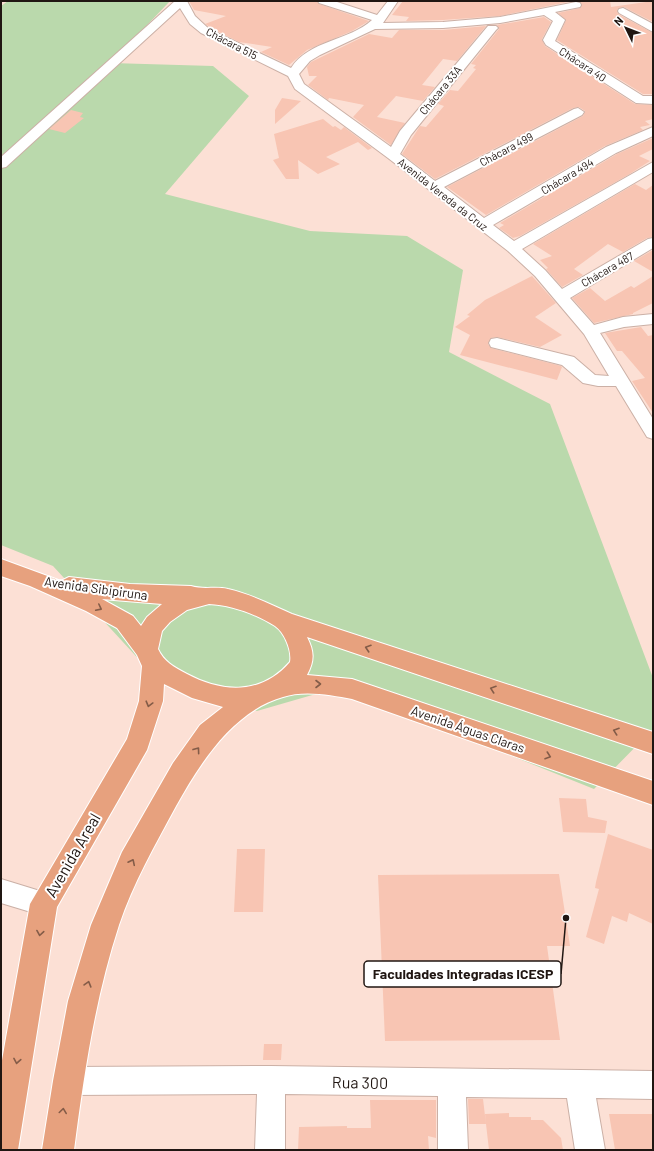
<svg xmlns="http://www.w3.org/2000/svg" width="654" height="1151" viewBox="0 0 654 1151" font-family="Barlow,sans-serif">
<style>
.green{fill:#bad9ac}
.building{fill:#f8c5b3}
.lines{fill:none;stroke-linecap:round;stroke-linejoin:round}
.minor-casing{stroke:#cbb0a6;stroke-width:2}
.major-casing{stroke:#fff;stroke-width:2}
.minor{fill:#fff;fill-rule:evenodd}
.major{fill:#e7a17e;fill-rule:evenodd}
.oneway{stroke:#845c48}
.labels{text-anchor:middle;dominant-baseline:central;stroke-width:4;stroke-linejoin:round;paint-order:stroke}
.far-street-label{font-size:11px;fill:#201612;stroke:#fff}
.street-label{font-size:13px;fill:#201612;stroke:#fff}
.near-street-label{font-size:16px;fill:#201612;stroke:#fff}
.leader{fill:none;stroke:#201612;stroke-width:1.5}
.callout-dot{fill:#201612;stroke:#fff;stroke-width:1.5}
.callout{fill:#fff;stroke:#201612;stroke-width:1.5}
.callout-label{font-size:14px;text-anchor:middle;font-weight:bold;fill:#201612}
</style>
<rect width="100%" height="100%" fill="#fce0d5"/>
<path class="green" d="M8,1H170L111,63L213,66L249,96L165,194L310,231L407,236L463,270L449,352L550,404L653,678V729L594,789L340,687L257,711L157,679L53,566L1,545V6Z"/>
<g class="building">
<path d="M189,1H317L319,4L369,21L352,31L307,50L289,65L261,52L272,47L239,42L213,29L205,24L226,16L194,10Z"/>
<path d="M403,1H573L500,16L443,20L406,21L409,17L392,15Z"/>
<path d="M578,1H610L611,7L653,1V22L624,7L619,8L617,10L618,14L653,33V94H643L557,40L566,20L558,13L580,8L582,4Z"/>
<path d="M544,17L551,22L542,39L545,46L635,104L653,105V119L645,121L650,125L640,127L643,130L605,146L486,215L447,187L583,116L585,111L579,107L573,108L435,179L402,154L420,126L426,127L444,106L438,104L450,90L458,91L476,69L473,68L476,65L471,64L499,29L497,25Z"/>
<path d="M486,26L457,61L443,59L422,85L435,87L423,101L396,96L377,117L405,123L391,145L353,117L364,105L329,98L328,100L308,85L317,76H309L307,67L311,62L369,34L392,38L399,30H443Z"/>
<path d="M282,98L301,101L275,124V110Z"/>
<path d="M71,110L83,113L80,117L84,118L65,133L49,129Z"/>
<path d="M323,119L333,127L335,126L341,130L344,127L372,148L368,150L358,142L326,157L340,164L318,174L298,160L299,179H286L273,160L279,158L274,134Z"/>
<path d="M653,138V149L639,156L650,161L628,175L520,236L513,238L499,228L504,225L500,223L617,154Z"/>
<path d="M635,184L646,190L653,185V237L647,238L623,252L608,244L574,269L583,275L562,287L546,269L548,268L540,260L552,256L533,244Z"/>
<path d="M653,250V272L634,261Z"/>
<path d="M532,276L556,303L535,317L562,335L540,347L497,337L491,338L488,344L491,348L561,366L562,367L557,380L460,355L470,335L455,327L470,316L467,315L485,300Z"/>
<path d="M653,276V303L633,313V314L594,323L572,298L590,288L605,301L631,286L634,288Z"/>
<path d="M641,327L648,336L653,335V413L632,381L645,378L622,351H617L605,333Z"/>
<path d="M559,798L586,799L588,817L607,821L605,833L563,832Z"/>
<path d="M608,834L653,850V924L629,913L627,922L612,916L604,944L586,937L599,889L595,888L596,882Z"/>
<path d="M237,849H265L263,912H234Z"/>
<path d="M559,874L570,946H547L560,1040L385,1041L378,875Z"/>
<path d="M264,1044H282L281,1060H263Z"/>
<path d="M468,1099H483L486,1124L485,1114L509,1113V1117H531V1120H543L561,1138L563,1150H489L486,1124H469Z"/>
<path d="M370,1100H436V1138L428,1136L429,1150H298L299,1127L347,1126V1128H371Z"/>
<path d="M609,1114H653V1150H615Z"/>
</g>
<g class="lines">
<defs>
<g id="minor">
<path d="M175,1H187L195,16L209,29L291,68C309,40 349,41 372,20L319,3L318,1H334L377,15L388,1H398L383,23L443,22L500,17L576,2L580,3L581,5L580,7L555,12L565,20L555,41L643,96H653V104L636,103L546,45L543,40L553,21L544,15L500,23L443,28L375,29L320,55L310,61L299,74L304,84L391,147L400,131L488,26H496L498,28L496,30L411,135L400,154L435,181L574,109L578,108L584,112L582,115L444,187L484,218L606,147L653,127V136L616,153L493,225L514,241L653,162V172L522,249L545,270L562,289L648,239L653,238V248L570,298L594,325L623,317L653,314V324L624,327L600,333L653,419V439L647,437L616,386H598L583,383L562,365L491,347L489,343L491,339L497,338L574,357L595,375L609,376L584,334L535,276L508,251L388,158L295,89L288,76L201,33L190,24L180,8L6,167L1,168V157Z"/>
<path d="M623,8L653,24V32L619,13L618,11L619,9Z"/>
<path d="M1,879L53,895L57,904L53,913L44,916L1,903Z"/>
<path d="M271,1066L653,1071V1099L596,1098L605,1150H575L567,1098L466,1097L468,1150H438V1096L285,1094V1150H255L257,1094L68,1095L58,1091L54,1081L58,1071L68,1067Z"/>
</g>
<path id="major" d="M1,559L61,581L69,577L130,584L191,586C203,590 216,586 228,589C251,594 271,605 292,614L653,732V754L307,637C314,651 315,660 307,675L352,679L653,781V805L352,699C331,695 304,690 283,697C233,711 200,763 176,806C155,845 133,883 119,925C95,998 84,1074 74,1150H42L53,1081L68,1001L91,925L122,852L173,763L200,725L223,707L192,698L164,684L163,701L147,750L57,907L18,1150H1V1066L30,904L127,739L139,701L142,666L137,655L117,628L86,611L30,586L1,576ZM102,599L162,604L147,617L141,626L133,616ZM209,604C231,605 256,614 275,626C285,633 292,651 290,662C262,695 222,693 187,674C174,667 164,662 158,649L162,631L170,622L187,610Z"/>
</defs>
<use href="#minor" class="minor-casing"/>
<use href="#major" class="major-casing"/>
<use href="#minor" class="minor"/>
<use href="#major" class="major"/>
</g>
<defs><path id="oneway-chevron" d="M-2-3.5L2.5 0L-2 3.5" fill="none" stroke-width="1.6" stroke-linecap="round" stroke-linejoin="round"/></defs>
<g class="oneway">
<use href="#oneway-chevron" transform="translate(99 608) rotate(27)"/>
<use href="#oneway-chevron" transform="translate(368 648) rotate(-162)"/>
<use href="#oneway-chevron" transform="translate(318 684)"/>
<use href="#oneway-chevron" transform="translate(493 689) rotate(-161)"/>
<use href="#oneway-chevron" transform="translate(149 704) rotate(105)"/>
<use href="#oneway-chevron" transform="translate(616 731) rotate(-161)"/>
<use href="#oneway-chevron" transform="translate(197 750) rotate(-54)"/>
<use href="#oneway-chevron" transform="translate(548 756) rotate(19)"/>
<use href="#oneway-chevron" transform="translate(132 862) rotate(-64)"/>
<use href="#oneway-chevron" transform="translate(40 933) rotate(99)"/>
<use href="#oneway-chevron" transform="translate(88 984) rotate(-74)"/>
<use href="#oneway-chevron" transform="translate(17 1061) rotate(100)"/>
<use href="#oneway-chevron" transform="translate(63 1111) rotate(-82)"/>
</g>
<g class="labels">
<g class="far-street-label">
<text transform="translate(232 43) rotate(27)">Chácara 515</text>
<text transform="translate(583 64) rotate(33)">Chácara 40</text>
<text transform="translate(440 90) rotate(-51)">Chácara 33A</text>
<text transform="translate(506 149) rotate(-28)">Chácara 499</text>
<text transform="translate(567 176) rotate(-31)">Chácara 494</text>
<text transform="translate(443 194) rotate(38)">Avenida Vereda da Cruz</text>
<text transform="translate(607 269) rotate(-30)">Chácara 487</text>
</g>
<g class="street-label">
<text transform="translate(96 588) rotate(8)">Avenida Sibipiruna</text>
<text transform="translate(468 729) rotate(19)">Avenida Águas Claras</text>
</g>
<g class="near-street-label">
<text transform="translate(72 855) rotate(-60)">Avenida Areal</text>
<text transform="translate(360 1082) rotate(1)">Rua 300</text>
</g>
</g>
<path class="leader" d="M566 918L561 974"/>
<circle class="callout-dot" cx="566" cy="918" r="4"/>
<rect class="callout" x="364" y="961" width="197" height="26" rx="4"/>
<g class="callout-label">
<text x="463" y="979">Faculdades Integradas ICESP</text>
</g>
<rect width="654" height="1151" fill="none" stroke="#201612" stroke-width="4"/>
<g transform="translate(626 28) rotate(313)" stroke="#ffffff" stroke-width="3" paint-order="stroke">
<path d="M0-3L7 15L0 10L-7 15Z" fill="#201612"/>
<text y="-6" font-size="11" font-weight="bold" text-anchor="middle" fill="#201612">N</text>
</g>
</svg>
